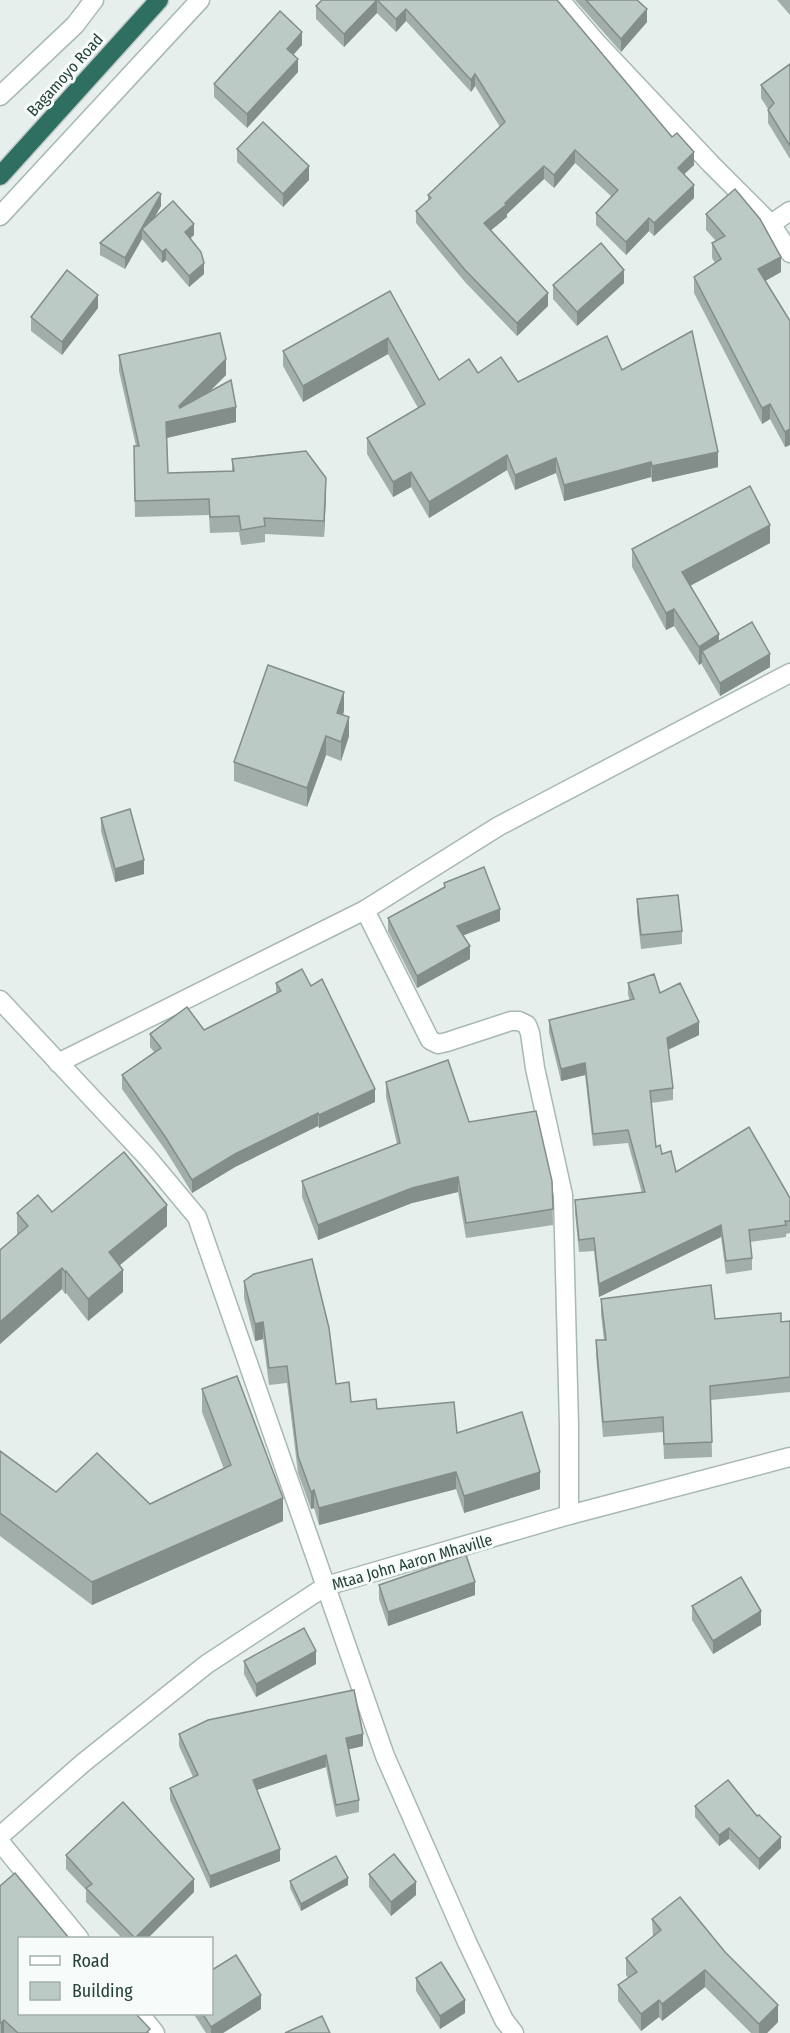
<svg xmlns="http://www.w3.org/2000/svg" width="790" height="2033" viewBox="0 0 790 2033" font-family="'Fira Sans Condensed',sans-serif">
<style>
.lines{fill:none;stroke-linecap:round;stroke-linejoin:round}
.minor-casing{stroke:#a8b8b2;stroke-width:21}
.highway-casing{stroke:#c2cac8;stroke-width:21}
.minor{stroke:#fff;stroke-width:18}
.highway{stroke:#2f6f62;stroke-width:18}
.wall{fill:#a1aea9}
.shaded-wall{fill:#838d89}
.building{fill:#bbcac4;stroke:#838d89;stroke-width:1.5}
.labels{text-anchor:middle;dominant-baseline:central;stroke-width:6;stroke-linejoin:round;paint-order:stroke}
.street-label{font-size:16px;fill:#24423a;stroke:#f7fbf9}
</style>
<rect width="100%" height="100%" fill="#e6efeb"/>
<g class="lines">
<defs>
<g id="minor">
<path d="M560,0L597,43L711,164L771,224L790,253"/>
<path d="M0,96L75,25L94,0"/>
<path d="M0,216L200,0"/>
<path d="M771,224L790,211"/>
<path d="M365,910L430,1040L438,1044L447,1042L511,1021H519L527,1025L530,1033L535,1068L563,1195L569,1425V1515"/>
<path d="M0,1000L147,1157L197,1217L385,1756L467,1942L504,2020L514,2033"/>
<path d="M58,1063L365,910L499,826L790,673"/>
<path d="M0,1836L83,1763L207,1664L326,1586L569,1515L790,1457"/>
<path d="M0,1842L79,1938"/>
<path d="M140,2014L155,2033"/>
</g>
<path id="highway" d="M0,176L159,0"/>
</defs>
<use href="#minor" class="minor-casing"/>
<use href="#highway" class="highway-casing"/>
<use href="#minor" class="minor"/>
<use href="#highway" class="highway"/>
</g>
<g class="wall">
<path d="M322,0H557L694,165L684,174L694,198L654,236L649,231L626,255L596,225V213L611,196L575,163L554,188L544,179L507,214V217L491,230L548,306L517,336L465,282L416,223V211L428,201V195L500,127L475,86L471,92L406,21L396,32L377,13L344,47L316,19V6Z"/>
<path d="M575,0H637L647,22L621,52Z"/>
<path d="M777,0H790V15Z"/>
<path d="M302,45L293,55L298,72L247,128L214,97V84Z"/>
<path d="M790,64V159L768,123V109L761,98V85Z"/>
<path d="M237,149L309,180L283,207L237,162Z"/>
<path d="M161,206L154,218L194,235L190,239L204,274L189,287L166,260L162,263L142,239L125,269L100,255V243Z"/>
<path d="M706,214L781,272L765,281L790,321V445L785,447L770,419L762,424L694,293V277L715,263L712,258V243L716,241L706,230Z"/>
<path d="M624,283L577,326L553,299V285Z"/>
<path d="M390,291L439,380L478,373L518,382L622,370L718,467L652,482L651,477L564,501L556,473L515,490L507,470L429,518L411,487L393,497L367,454V438L418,408L388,354L303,402L283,366V351Z"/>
<path d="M98,308L62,355L31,331V317Z"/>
<path d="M119,355L226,375L210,391L236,422L167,438L168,473L232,471V459L326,494L324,537L265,534V542L241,545L239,532L210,533L209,515L135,517L134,446H136L119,371Z"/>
<path d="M770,543L690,586L719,641L770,667L720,696L702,665V663L699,665L674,626L666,630L632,567V549Z"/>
<path d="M344,711L343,715L349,736L341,761L326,755L307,807L234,781V762Z"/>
<path d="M101,818L144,874L115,882L101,831Z"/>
<path d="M444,883L500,921L463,935L470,959L417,988L388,931V918L444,888Z"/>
<path d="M637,899L682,931V944L641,949L637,913Z"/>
<path d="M276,983L375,1102L319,1128L318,1126L235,1167L192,1193L166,1151L122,1089V1075L154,1052L150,1047V1034L204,1030L276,993Z"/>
<path d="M628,983L660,993L699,1035L668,1050L673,1088V1100L651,1103L656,1147L676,1172L790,1198V1233L786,1234V1237L750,1242L752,1258V1270L726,1274L721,1237L599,1297L594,1251L579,1252L575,1213V1200L642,1193L628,1143L593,1146L585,1075L561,1081L549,1032V1020L630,1000L628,995Z"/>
<path d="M386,1082L469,1122L552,1181L553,1225L466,1238L458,1192L412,1203L318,1240L302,1197V1181L397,1144L386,1097Z"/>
<path d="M52,1212L167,1226L120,1265L123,1292L88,1321L66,1293L65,1294L62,1289L0,1344V1250L17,1235V1213Z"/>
<path d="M244,1281L351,1402L457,1433L540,1489L464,1513L456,1489L319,1525L314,1508L311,1509L298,1473L287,1383L269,1385L263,1339L255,1341L244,1298Z"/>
<path d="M601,1299L715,1319L781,1322L790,1321V1392L711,1400L712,1457L664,1459L663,1432L603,1437L596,1355V1340H604L601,1314Z"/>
<path d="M202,1389L283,1521L92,1605L0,1536V1451L56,1492L150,1504L224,1469L202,1412Z"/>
<path d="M379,1585L475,1595L388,1626L379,1599Z"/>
<path d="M692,1606L761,1625L713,1654L692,1620Z"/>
<path d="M244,1661L316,1664L256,1697L244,1674Z"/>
<path d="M179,1734L363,1746L349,1749L359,1800V1812L336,1817L326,1767L257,1790L280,1861L210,1888L170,1800V1788L193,1777L179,1746Z"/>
<path d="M695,1806L781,1848L759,1870L729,1839L719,1846L695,1817Z"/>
<path d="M66,1855L194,1892L148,1938H122L86,1902V1890L66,1869Z"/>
<path d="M369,1874L416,1895L391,1916L369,1887Z"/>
<path d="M290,1881L348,1885L301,1911L290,1888Z"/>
<path d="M0,1886L20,1938L150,2033H0Z"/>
<path d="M652,1919L778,2022L767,2033H751L705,1987L662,2021L659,2017L641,2031L618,2001V1985L628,1978L626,1975V1958L653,1937Z"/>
<path d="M416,1978L465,2013L440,2029L416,1991Z"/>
<path d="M261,2009L223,2033H206L193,2013H212Z"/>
</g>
<g class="shaded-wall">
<path d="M377,0V13L344,47V34Z"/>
<path d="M406,9V21L396,32V19Z"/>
<path d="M647,9V22L621,52V39Z"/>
<path d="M302,32V45L287,62V49Z"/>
<path d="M298,59V72L247,128V114Z"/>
<path d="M475,74V86L471,92V80Z"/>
<path d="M575,150V163L554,188V175Z"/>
<path d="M694,152V165L678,180V168Z"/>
<path d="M309,166V180L283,207V194Z"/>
<path d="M544,166V179L507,214V217L484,236V223Z"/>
<path d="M694,185V198L654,236V223Z"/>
<path d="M161,194V206L146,233L142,229V239L125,269V258Z"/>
<path d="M649,218V231L626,255V242Z"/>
<path d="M194,224V235L185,243V232Z"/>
<path d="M166,249V260L162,263V252Z"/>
<path d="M781,257V272L758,285V269Z"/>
<path d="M204,263V274L189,287V276Z"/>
<path d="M624,270V283L577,326V312Z"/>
<path d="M548,293V306L517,336V323Z"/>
<path d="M98,295V308L62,355V342Z"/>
<path d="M388,338V354L303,402V386Z"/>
<path d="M226,359V375L183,418L236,407V422L166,438V422L179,406Z"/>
<path d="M770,404V419L762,424V408Z"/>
<path d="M790,429V445L785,447V432Z"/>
<path d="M718,452V467L652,482V466Z"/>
<path d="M507,455V470L429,518V502Z"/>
<path d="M556,458V473L515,490V475Z"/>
<path d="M651,462V477L564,501V485Z"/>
<path d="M411,472V487L393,497V482Z"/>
<path d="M326,478V494L324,537V521Z"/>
<path d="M770,525V543L682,590V572Z"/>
<path d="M674,609V626L666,630V613Z"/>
<path d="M719,634V652L702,651V663L699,665V647Z"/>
<path d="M770,654V667L720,696V683Z"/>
<path d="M344,692V711L337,732V713Z"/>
<path d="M349,717V736L341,761V742Z"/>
<path d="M326,736V755L307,807V788Z"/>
<path d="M144,860V874L115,882V869Z"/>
<path d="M500,909V921L457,938V926Z"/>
<path d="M470,946V959L417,988V976Z"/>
<path d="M699,1022V1035L667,1050V1038Z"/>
<path d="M585,1063V1075L561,1081V1069Z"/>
<path d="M375,1089V1102L319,1128V1115Z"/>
<path d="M318,1113V1126L235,1167L192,1193V1180L235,1154Z"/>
<path d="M458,1177V1192L412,1203L318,1240V1225L412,1188Z"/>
<path d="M167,1205V1226L109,1274V1252Z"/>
<path d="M721,1225V1237L599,1297V1284Z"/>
<path d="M62,1268V1289L0,1344V1322Z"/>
<path d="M123,1270V1292L88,1321V1299Z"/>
<path d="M66,1271V1293L65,1294V1272Z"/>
<path d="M263,1322V1339L255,1341V1324Z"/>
<path d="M456,1472V1489L319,1525V1508Z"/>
<path d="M540,1472V1489L464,1513V1496Z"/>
<path d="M314,1490V1508L311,1509V1492Z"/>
<path d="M283,1498V1521L92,1605V1582Z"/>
<path d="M475,1582V1595L388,1626V1612Z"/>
<path d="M761,1611V1625L713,1654V1641Z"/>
<path d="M316,1651V1664L256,1697V1684Z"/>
<path d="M363,1734V1746L346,1750V1738Z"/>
<path d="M326,1755V1767L253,1791V1780Z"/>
<path d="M729,1828V1839L719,1846V1835Z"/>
<path d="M781,1837V1848L759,1870V1859Z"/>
<path d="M280,1849V1861L210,1888V1876Z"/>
<path d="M348,1878V1885L301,1911V1904Z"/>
<path d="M194,1879V1892L148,1938H135Z"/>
<path d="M416,1882V1895L391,1916V1902Z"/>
<path d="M705,1970V1987L662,2021V2004Z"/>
<path d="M261,1995V2009L223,2033H211V2027Z"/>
<path d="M465,2000V2013L440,2029V2016Z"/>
<path d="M659,2000V2017L641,2031V2014Z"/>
<path d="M778,2005V2022L767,2033H759V2024Z"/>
<path d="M4,2020V2033H1V2023Z"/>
</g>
<g class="building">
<path d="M322,0H557L672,137L677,133L694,152L678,168L694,185L654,223L649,218L626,242L596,213L618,190L575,150L554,175L544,166L505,203L507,204L484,223L548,293L517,323L465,270L416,211L431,198L428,195L505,122L475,74L471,80L406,9L396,19L377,0L344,34L316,6Z"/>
<path d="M586,0H637L647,9L621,39Z"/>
<path d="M280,11L302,32L287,49L298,59L247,114L214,84Z"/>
<path d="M790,64V146L768,110L774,103L761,85Z"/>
<path d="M263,122L309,166L283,194L237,149Z"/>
<path d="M735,189L760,219L781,257L758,269L790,321V429L785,432L770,404L762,408L694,277L721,259L712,243L725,236L706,214Z"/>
<path d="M158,192L161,194L125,258L100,243Z"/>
<path d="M173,201L194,224L185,232L201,252L204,263L189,276L166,249L162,252L142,229Z"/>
<path d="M601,243L624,270L577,312L553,285Z"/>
<path d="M67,270L98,295L62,342L31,317Z"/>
<path d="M390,291L439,380L469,359L478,373L501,357L518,382L607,336L622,370L692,331L718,452L652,466L651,462L564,485L556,458L515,475L507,455L429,502L411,472L393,482L367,438L425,404L388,338L303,386L283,351Z"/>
<path d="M220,333L226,359L179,406L180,408L231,380L236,407L166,422L168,473L234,471L232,459L306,451L326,478L324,521L264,518L265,526L241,530L239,516L210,517L209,499L135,501L134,446H139L119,355Z"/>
<path d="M750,486L770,525L682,572L719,634L699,647L674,609L666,613L632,549Z"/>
<path d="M752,622L770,654L720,683L702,651Z"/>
<path d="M268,665L344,692L337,713L349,717L341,742L326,736L307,788L234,762Z"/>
<path d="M130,809L144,860L115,869L101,818Z"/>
<path d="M484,867L500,909L457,926L470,946L417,976L388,918L445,887L444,883Z"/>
<path d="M678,895L682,931L641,935L637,899Z"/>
<path d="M302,969L311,986L322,979L375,1089L319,1115L318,1113L235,1154L192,1180L166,1138L122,1075L161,1048L150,1034L187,1007L204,1030L281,991L276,983Z"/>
<path d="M654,974L660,993L680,983L699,1022L667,1038L673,1088L650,1091L656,1147L660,1145L662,1154L671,1151L676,1172L749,1127L790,1198V1221H785L786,1225L749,1230L752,1258L726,1261L721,1225L599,1284L594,1238L579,1240L575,1200L645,1192L628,1130L593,1134L585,1063L561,1069L549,1020L634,999L628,983Z"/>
<path d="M448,1060L469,1122L536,1111L552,1181L553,1209L466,1223L458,1177L412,1188L318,1225L302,1181L400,1143L386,1082Z"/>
<path d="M124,1152L167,1205L109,1252L123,1270L88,1299L66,1271L65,1272L62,1268L0,1322V1250L28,1226L17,1213L38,1195L52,1212Z"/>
<path d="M312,1259L329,1328L336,1384L349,1382L351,1402L376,1399L377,1409L454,1402L457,1433L522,1412L540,1472L464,1496L456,1472L319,1508L314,1490L311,1492L298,1456L287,1366L269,1368L263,1322L255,1324L244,1281L254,1274Z"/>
<path d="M711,1285L715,1319L781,1313V1322L790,1321V1377L710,1386L712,1442L664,1444L663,1417L603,1422L596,1340H606L601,1299Z"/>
<path d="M237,1376L283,1498L92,1582L0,1513V1451L56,1492L97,1453L150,1504L231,1465L202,1389Z"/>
<path d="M466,1555L475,1582L388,1612L379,1585Z"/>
<path d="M741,1577L761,1611L713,1641L692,1606Z"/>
<path d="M304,1628L316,1651L256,1684L244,1661Z"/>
<path d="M354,1690L363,1734L346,1738L359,1800L336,1805L326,1755L253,1780L280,1849L210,1876L170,1788L198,1775L179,1734L208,1720Z"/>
<path d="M728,1780L757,1816L759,1815L781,1837L759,1859L729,1828L719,1835L695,1806Z"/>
<path d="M123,1802L194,1879L135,1938L86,1888L92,1884L66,1855Z"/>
<path d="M394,1854L416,1882L391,1902L369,1874Z"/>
<path d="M336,1856L348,1878L301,1904L290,1881Z"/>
<path d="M15,1873L69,1938H20V2013H135L150,2029L146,2033H18L4,2020L1,2023L0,2022V1886Z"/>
<path d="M680,1897L725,1952L778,2005L759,2024L705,1970L662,2004L659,2000L641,2014L618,1985L637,1972L626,1958L661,1930L652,1919Z"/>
<path d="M236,1955L261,1995L211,2027L202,2013H212V1970Z"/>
<path d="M441,1962L465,2000L440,2016L416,1978Z"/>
<path d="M322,2016L330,2033H285Z"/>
</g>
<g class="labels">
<g class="street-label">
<text transform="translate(65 75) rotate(-48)">Bagamoyo Road</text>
<text transform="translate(412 1562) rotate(-16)">Mtaa John Aaron Mhaville</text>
</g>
</g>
<rect x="18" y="1937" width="195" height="78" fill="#f7fbf9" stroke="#a3b1ad" stroke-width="1.5"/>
<rect x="30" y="1956" width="30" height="9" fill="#ffffff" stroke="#a3b1ad" stroke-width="1.5"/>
<text x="72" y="1967" font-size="18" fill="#24423a">Road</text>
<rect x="30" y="1982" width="30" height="18" fill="#bbcac4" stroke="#a3b1ad" stroke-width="1.5"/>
<text x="72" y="1997" font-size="18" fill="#24423a">Building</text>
</svg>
